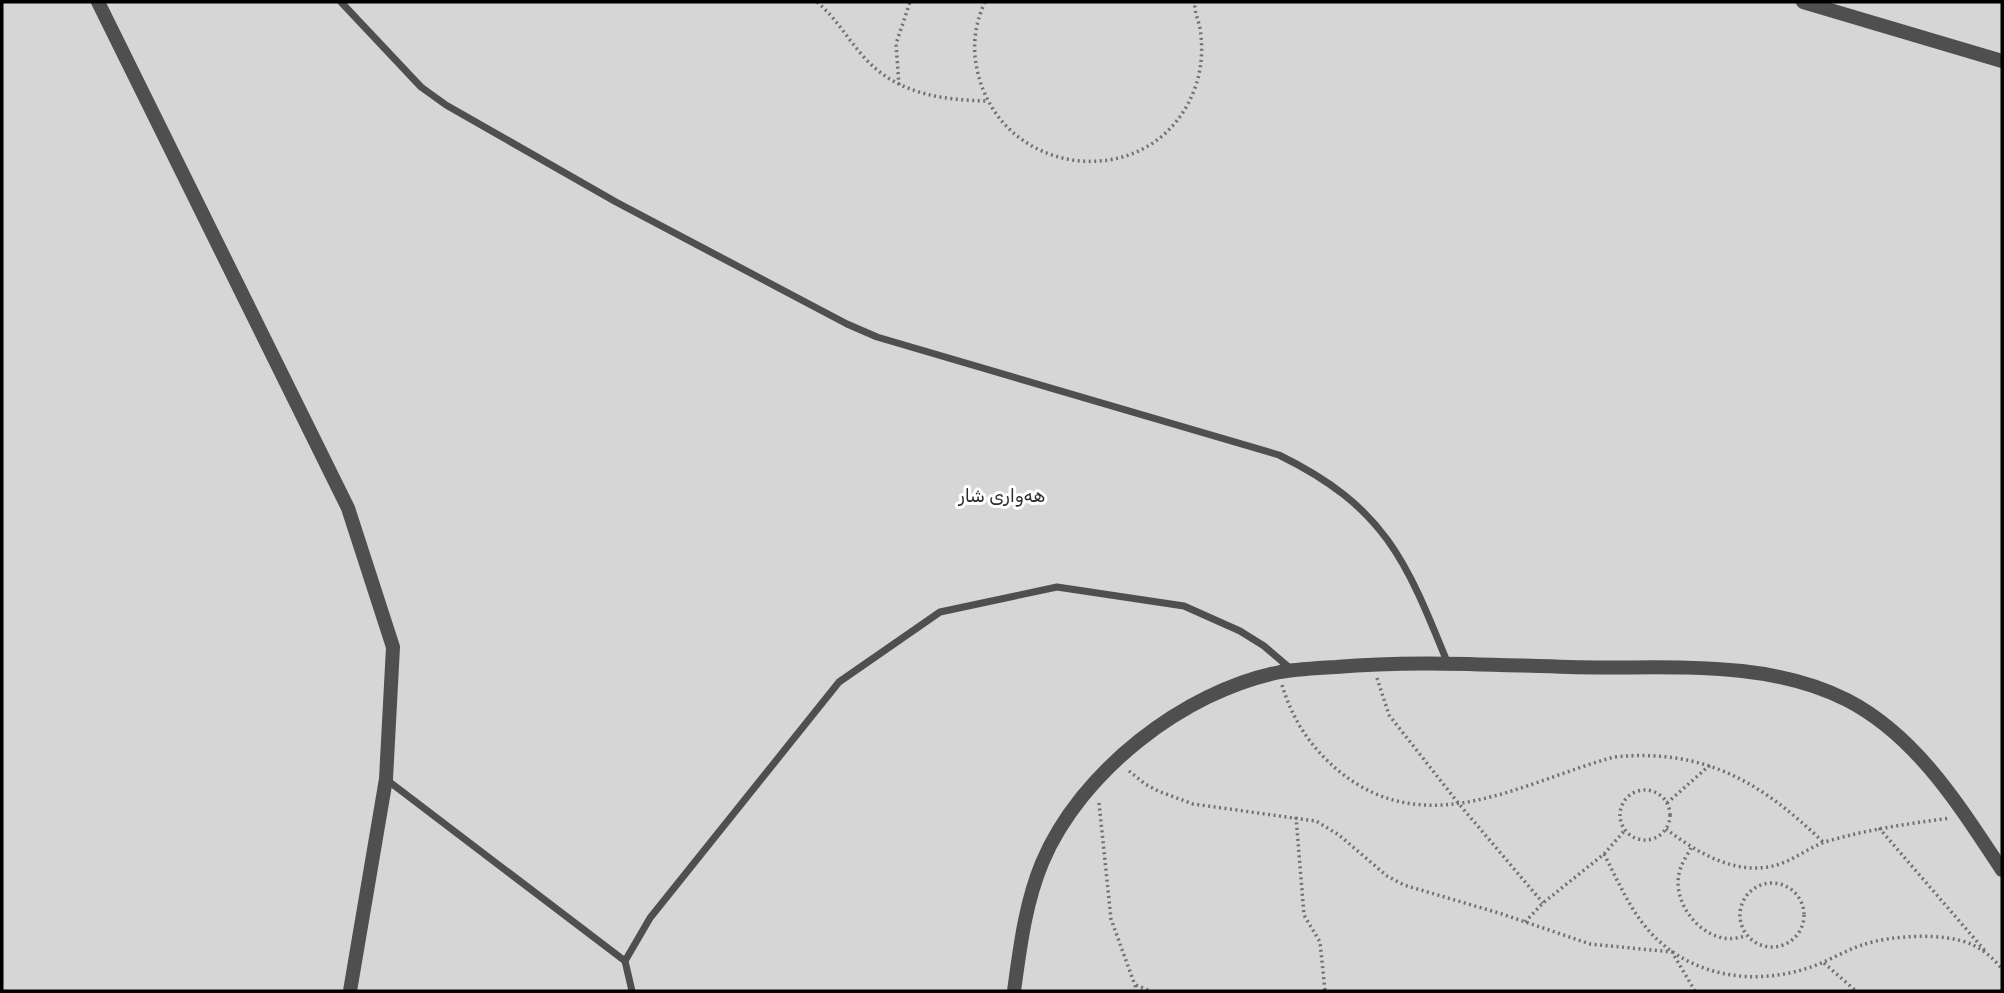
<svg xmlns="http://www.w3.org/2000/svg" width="2004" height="993" viewBox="0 0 2004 993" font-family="Rubik,Vazirmatn,sans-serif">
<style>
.green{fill:#d6d6d6}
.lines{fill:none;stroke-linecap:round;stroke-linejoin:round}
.path{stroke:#717171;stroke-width:3.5;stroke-dasharray:2 3.5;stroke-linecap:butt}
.service{stroke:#4f4f4f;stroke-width:7}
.tertiary{stroke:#4f4f4f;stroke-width:14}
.labels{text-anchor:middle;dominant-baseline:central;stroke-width:6;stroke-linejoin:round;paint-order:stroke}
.park-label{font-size:18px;fill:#2d2d2d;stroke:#fff}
</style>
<rect width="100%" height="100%" fill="#fff"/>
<rect class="green" x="2" y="2" width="2000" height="989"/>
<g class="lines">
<g class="path">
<path d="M817,2C836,18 847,38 863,56C896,94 941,100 988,101"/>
<path d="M985,2C975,23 972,47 977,69C1000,182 1159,196 1196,85C1202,67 1203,47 1200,28C1198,19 1194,11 1195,2"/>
<path d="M899,85L896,44L910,2"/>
<path d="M1377,678L1389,715L1459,804L1543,903"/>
<path d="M1282,685C1293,721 1311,748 1340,772C1428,843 1522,782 1614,757C1704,748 1761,782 1823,842"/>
<path d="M1129,771L1145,784L1158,791L1193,804L1316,821L1339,835L1387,876L1404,885L1502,914L1590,944L1672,952L1695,991"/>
<circle cx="1645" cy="815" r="25"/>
<path d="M1099,803L1111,919L1137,991"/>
<path d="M1667,803L1710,765"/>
<path d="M1296,817L1304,915L1320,942L1325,991"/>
<path d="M1879,828L1986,952"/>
<path d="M1666,829C1698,853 1738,878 1780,864C1797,858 1811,846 1828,841C1870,829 1907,824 1950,818"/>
<path d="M1691,848C1688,854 1683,861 1681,867C1670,895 1692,929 1719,937C1728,940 1737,938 1746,936"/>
<path d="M1604,854C1618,881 1630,910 1650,932C1691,977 1753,986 1808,968C1827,962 1844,951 1862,945C1891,935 1946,932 1973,945C1985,951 1994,959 2002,969"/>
<circle cx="1772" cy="915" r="32"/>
<path d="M1525,922L1543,903L1604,854L1625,830"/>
<path d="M1824,963L1856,991"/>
<path d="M1136,985L1150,991"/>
</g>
<g class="service">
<path d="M341,2L421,87L446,105L616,202L847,324L877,337L1279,455C1385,507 1406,560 1448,664"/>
<path d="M387,780L625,961"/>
<path d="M632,991L625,961L650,918L839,682L940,612L1057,587L1184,606L1240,631L1264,646L1292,670"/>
</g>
<g class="tertiary">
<path d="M98,2L348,508L393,647L386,779L350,991"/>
<path d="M1803,2L2002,61"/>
<path d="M1014,991C1020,948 1025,904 1042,863C1080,772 1184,691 1280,672C1298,669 1317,668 1336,667C1413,660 1491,665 1569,667C1661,670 1762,657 1847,700C1917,736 1960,807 2002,870"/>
</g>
</g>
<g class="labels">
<g class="park-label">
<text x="1002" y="496">هەواری شار</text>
</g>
</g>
<rect width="2004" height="993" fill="none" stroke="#000000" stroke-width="7"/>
</svg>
